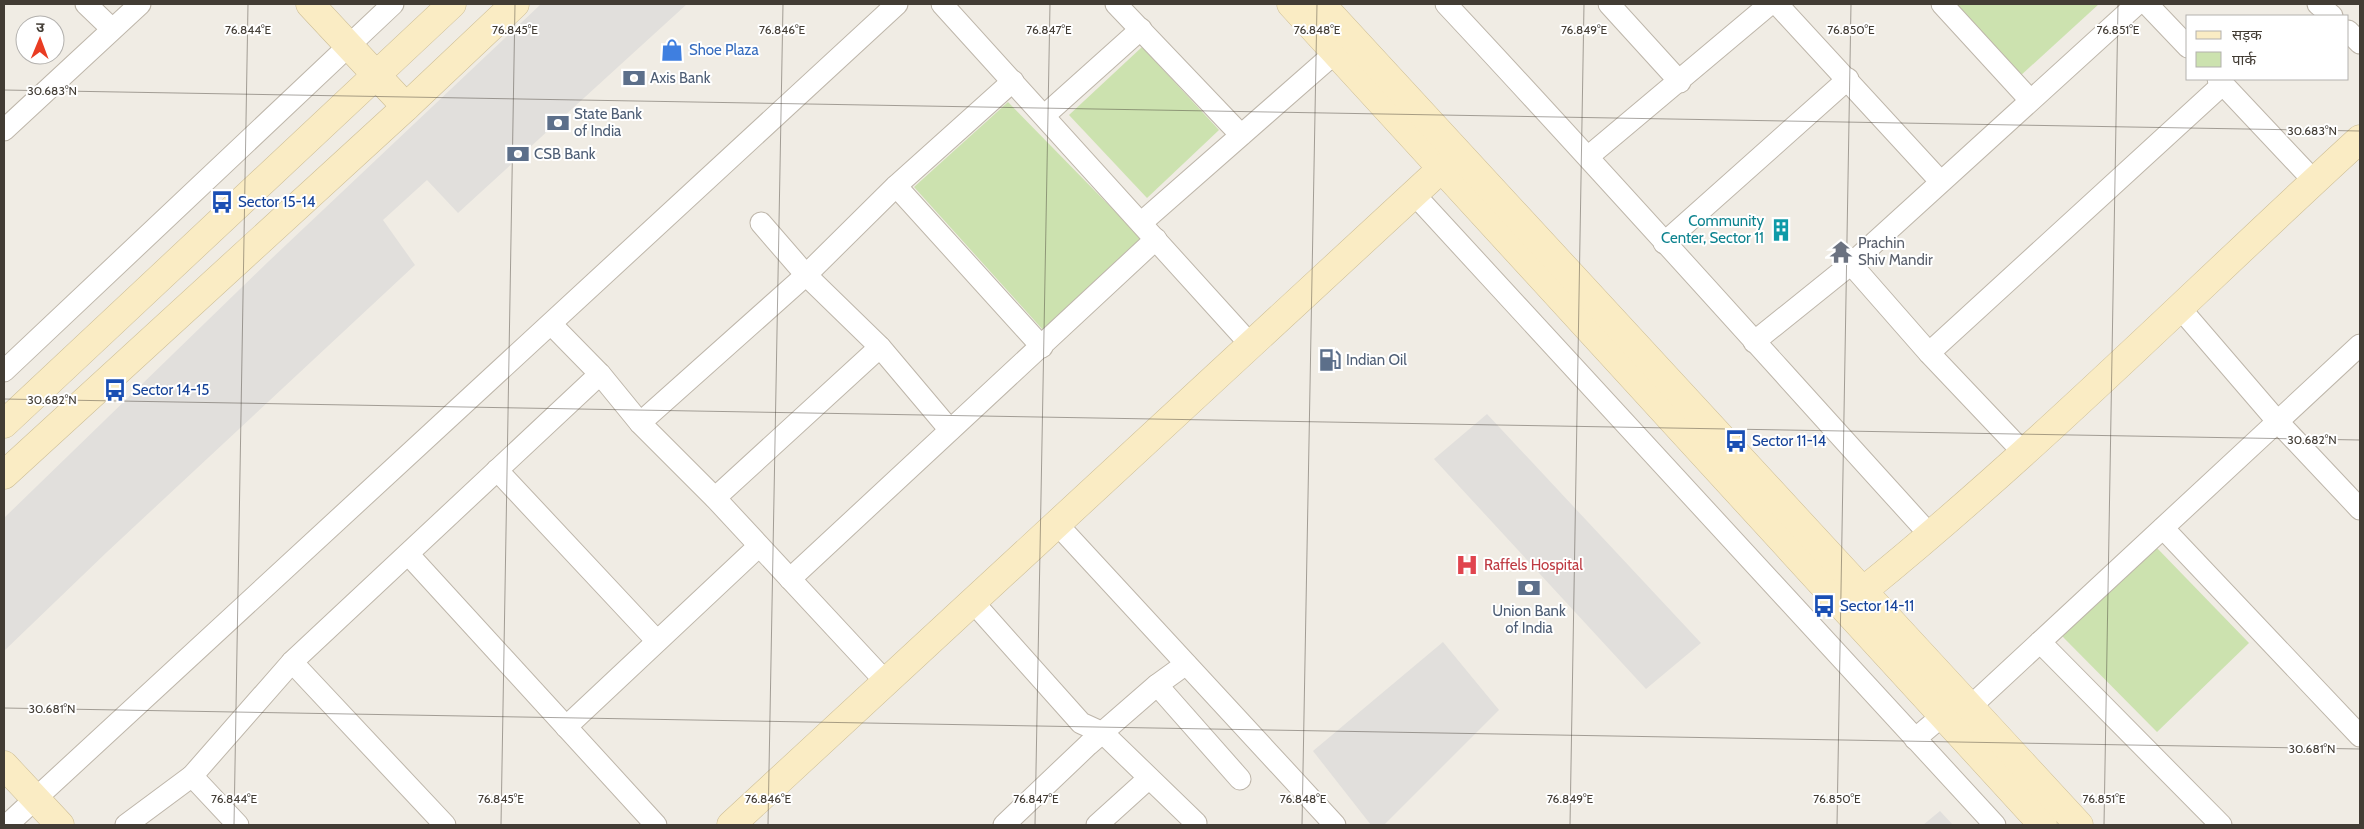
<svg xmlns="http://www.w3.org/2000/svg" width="2364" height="829" viewBox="0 0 2364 829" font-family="Cabin,'Noto Sans Devanagari',sans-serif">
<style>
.green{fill:#cce2af}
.parking{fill:#e1dfdc}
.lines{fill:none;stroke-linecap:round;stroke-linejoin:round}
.street-casing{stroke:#beb6aa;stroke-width:23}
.secondary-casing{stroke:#cdbe96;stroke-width:29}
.street{stroke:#fff;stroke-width:21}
.secondary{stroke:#faecc4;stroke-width:28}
.ticks{fill:none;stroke:#423c34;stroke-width:1;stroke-opacity:0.45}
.labels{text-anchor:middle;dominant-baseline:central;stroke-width:4;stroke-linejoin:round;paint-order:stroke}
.shop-label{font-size:15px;fill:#366cbe;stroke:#fff;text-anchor:start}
.service-label{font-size:15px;fill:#4e5e75;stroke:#fff;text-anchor:start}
.transit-label{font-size:15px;fill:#164399;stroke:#fff;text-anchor:start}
.culture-label{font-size:15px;fill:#0d838f;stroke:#fff;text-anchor:end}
.worship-label{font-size:15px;fill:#5b616d;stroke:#fff;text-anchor:start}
.health-label{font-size:15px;fill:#be3a42;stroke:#fff;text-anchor:start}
.ticks-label{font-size:12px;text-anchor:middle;fill:#423c34;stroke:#fff;stroke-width:4;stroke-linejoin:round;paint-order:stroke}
</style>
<rect width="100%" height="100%" fill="#f0ece4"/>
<g class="green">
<path d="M1951,4H2099L2019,77Z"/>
<path d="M1142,47L1219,130L1147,198L1069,115Z"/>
<path d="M1008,102L1143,240L1043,330L914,187Z"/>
<path d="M2155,546L2249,643L2157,732L2062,636Z"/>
</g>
<g class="parking">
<path d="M541,4H687L458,213L427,180L383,220L415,265L107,552L4,651V518L269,261Z"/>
<path d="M1487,414L1701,643L1646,689L1434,459Z"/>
<path d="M1443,642L1499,710L1384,825H1371L1313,751Z"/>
<path d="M1940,811L1953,825H1923Z"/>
</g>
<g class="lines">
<defs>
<g id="street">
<path d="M86,4L112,29"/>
<path d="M942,4L1251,345"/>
<path d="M1116,4L1241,135"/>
<path d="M1446,4C1610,179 1769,358 1931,536"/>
<path d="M1609,4L1680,82"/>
<path d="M1777,4L1940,181"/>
<path d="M1942,4L2030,100"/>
<path d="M2147,4L2188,47"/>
<path d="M2318,4L2332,16"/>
<path d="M2348,31L2360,43"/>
<path d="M2218,79L2314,181"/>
<path d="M1045,115L1141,29"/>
<path d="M4,130L140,4"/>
<path d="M1589,156L1770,4"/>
<path d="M896,186L1042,347"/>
<path d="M1414,194L1995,825"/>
<path d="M761,223L806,275L880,347L950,430"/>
<path d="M1141,223L1336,52"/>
<path d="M1664,243L1848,79"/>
<path d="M1851,264L1929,353L2024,453"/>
<path d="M2179,307L2278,422L2360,509"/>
<path d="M551,324L600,374L640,423L715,498L886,682"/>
<path d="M1754,342L1851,264L2137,4"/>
<path d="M1929,353L2223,84"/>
<path d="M4,371L393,4"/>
<path d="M640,423L806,275L896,186L1013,81"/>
<path d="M497,470L657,641"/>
<path d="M715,498L880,347"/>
<path d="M1057,524L1335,825"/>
<path d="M2163,528L2360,736"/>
<path d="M408,554L656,825"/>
<path d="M790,579L1156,239"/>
<path d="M973,602L1081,723L1103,733L1196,823"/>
<path d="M2040,642L2221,825"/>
<path d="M292,662L445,825"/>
<path d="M1186,664L1157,685L1240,779"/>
<path d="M1970,707L2360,345"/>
<path d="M566,727L759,546"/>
<path d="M1915,739L1942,716"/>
<path d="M192,776L238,825"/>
<path d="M7,825L897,4"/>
<path d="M126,825L192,776L292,662L600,374"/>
<path d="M1004,825L1088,745L1157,685"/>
<path d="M1097,825L1149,778"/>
</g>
<g id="secondary">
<path d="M310,4L406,107"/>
<path d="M1291,4L2043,825"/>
<path d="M1321,4L2079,825"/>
<path d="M4,424L452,4"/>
<path d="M4,475L406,107L515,4"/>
<path d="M1863,591C2037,450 2195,290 2360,139"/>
<path d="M4,765L60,825"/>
<path d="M731,825L1442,168"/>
</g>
</defs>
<use href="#street" class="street-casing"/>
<use href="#secondary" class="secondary-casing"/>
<use href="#street" class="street"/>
<use href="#secondary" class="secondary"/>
</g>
<path class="ticks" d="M4,90L2360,131M4,399L2360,440M4,708L2360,749M234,825L248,4M501,825L515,4M768,825L783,4M1035,825L1050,4M1302,825L1317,4M1570,825L1584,4M1837,825L1851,4M2104,825L2118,4"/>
<defs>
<symbol id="shop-bare" viewBox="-9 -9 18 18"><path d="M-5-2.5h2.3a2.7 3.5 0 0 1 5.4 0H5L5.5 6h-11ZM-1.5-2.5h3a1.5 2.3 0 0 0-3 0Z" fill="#3f7fe0" stroke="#fff" stroke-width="2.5" paint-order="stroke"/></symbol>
<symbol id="bank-bare" viewBox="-9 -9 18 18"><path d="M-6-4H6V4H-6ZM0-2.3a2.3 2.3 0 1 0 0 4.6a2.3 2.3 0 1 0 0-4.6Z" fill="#5c6f8a" stroke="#fff" stroke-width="2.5" paint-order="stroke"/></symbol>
<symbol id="bus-bare" viewBox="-9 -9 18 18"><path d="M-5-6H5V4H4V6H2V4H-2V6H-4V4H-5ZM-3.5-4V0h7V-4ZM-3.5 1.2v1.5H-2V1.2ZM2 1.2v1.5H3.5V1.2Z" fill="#1a4fb4" stroke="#fff" stroke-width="2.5" paint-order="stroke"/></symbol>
<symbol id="building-bare" viewBox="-9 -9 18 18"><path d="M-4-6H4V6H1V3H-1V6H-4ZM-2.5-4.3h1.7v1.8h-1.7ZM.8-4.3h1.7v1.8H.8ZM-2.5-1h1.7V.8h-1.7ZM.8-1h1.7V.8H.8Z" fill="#0f9aa8" stroke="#fff" stroke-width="2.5" paint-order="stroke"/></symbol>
<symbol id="temple-bare" viewBox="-9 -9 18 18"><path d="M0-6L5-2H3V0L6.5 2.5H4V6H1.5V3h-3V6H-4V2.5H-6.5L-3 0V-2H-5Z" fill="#6b7280" stroke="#fff" stroke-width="2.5" paint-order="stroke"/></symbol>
<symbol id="fuel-bare" viewBox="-9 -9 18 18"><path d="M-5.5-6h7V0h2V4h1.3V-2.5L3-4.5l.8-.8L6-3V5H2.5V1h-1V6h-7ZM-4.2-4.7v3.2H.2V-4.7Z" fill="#5c6f8a" stroke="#fff" stroke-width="2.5" paint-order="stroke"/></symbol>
<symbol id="hospital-bare" viewBox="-9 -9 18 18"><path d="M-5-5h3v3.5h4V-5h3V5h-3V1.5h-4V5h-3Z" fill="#e0444e" stroke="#fff" stroke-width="2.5" paint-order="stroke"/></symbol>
</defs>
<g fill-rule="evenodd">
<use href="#shop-bare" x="656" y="34" width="32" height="32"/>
<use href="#bank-bare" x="618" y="62" width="32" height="32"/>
<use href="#bank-bare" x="542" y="107" width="32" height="32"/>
<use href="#bank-bare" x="502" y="138" width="32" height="32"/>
<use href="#bus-bare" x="206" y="186" width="32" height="32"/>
<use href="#building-bare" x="1765" y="214" width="32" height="32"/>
<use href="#temple-bare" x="1825" y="236" width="32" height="32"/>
<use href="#fuel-bare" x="1314" y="344" width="32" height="32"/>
<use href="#bus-bare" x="99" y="374" width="32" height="32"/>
<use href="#bus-bare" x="1720" y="425" width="32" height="32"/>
<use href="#hospital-bare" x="1451" y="549" width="32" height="32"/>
<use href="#bank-bare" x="1513" y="572" width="32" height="32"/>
<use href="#bus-bare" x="1808" y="590" width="32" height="32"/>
</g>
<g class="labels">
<g class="shop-label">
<text x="689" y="50">Shoe Plaza</text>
</g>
<g class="service-label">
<text x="650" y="78">Axis Bank</text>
<text x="574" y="114">State Bank<tspan x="574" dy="17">of India</tspan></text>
<text x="534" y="154">CSB Bank</text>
<text x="1346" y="360">Indian Oil</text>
<text x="1529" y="611" text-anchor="middle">Union Bank<tspan x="1529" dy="17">of India</tspan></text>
</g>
<g class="transit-label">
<text x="238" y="202">Sector 15-14</text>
<text x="132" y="390">Sector 14-15</text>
<text x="1752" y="441">Sector 11-14</text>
<text x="1840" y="606">Sector 14-11</text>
</g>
<g class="culture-label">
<text x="1764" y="221">Community<tspan x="1764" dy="17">Center, Sector 11</tspan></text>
</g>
<g class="worship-label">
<text x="1858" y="243">Prachin<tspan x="1858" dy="17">Shiv Mandir</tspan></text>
</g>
<g class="health-label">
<text x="1484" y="565">Raffels Hospital</text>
</g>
</g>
<g class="ticks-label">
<text x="248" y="34">76.844°E</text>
<text x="515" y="34">76.845°E</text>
<text x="782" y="34">76.846°E</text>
<text x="1049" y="34">76.847°E</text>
<text x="1317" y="34">76.848°E</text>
<text x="1584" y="34">76.849°E</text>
<text x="1851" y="34">76.850°E</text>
<text x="2118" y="34">76.851°E</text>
<text x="52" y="95">30.683°N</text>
<text x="2312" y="135">30.683°N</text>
<text x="52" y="404">30.682°N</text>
<text x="2312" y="444">30.682°N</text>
<text x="52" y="713">30.681°N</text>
<text x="2312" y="753">30.681°N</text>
<text x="234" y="803">76.844°E</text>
<text x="501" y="803">76.845°E</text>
<text x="768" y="803">76.846°E</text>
<text x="1036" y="803">76.847°E</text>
<text x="1303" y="803">76.848°E</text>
<text x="1570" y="803">76.849°E</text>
<text x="1837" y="803">76.850°E</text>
<text x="2104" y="803">76.851°E</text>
</g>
<rect width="2364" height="829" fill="none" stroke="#423c34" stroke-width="10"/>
<rect x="2186" y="15" width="162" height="65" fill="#ffffff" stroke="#b3b1ae"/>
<rect x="2196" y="31" width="25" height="8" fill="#faecc4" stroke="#b3b1ae"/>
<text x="2232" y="40" font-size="15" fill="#423c34">सड़क</text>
<rect x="2196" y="52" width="25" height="15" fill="#cce2af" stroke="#b3b1ae"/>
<text x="2232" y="65" font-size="15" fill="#423c34">पार्क</text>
<g transform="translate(40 40) rotate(1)"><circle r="24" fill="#ffffff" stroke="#b3b1ae"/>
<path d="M0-4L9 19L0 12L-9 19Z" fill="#e93c22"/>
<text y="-8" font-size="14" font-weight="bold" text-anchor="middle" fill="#423c34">उ</text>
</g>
</svg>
